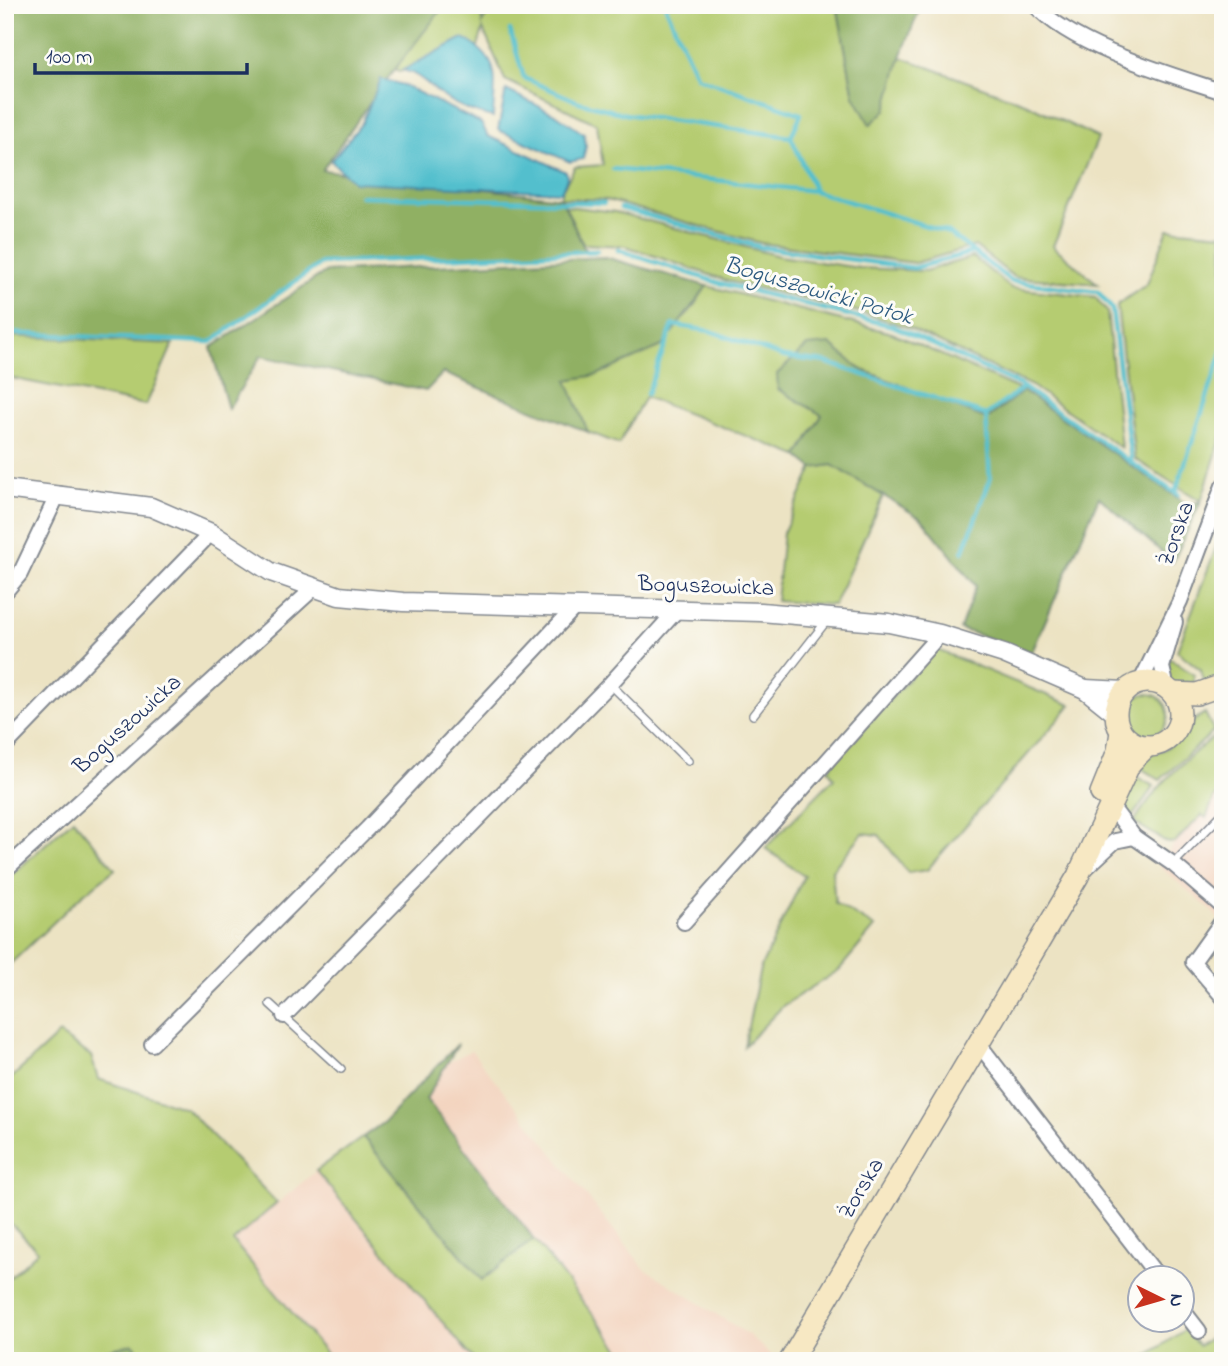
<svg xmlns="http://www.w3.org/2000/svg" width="1228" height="1366" viewBox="0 0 1228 1366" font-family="'Indie Flower',sans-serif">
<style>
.built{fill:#f3d4bf}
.green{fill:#b5cc71;stroke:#687e68;stroke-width:2}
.forest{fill:#90b063;stroke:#567060;stroke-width:2}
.water{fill:#53bfcd;stroke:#377796;stroke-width:2}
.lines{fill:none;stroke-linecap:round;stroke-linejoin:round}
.stream{stroke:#53bfcd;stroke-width:4.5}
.service-casing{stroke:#848990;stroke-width:10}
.minor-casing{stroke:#848990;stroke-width:18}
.tertiary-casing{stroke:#848990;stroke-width:21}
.secondary-casing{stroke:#848990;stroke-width:24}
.service{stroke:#fff;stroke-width:7}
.minor{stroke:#fff;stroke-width:14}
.tertiary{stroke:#fff;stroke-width:18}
.secondary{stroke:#f7e8c3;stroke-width:21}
.labels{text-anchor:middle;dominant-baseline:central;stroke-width:6;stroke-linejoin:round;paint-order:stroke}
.street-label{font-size:23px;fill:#1b2f5e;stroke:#fdfcf7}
.water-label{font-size:24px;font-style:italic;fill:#2c5a7f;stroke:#fdfcf7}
</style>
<rect width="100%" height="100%" fill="#fdfcf7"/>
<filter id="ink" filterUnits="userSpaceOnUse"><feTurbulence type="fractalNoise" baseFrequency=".0143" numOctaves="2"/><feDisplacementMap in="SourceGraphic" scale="14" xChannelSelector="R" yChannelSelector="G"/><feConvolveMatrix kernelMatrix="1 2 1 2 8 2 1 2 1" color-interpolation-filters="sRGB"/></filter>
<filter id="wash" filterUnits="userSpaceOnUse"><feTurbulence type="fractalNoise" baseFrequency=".00686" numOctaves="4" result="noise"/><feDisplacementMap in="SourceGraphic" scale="28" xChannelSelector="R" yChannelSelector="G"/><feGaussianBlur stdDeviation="1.57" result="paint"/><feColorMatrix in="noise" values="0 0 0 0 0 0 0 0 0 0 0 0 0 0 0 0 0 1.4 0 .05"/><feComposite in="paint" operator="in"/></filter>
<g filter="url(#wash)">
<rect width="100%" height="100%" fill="#ece3c3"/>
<g class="built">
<path d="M1223,790V922L1221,923L1212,911L1159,866L1175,842L1202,815L1206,817L1214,798Z"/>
<path d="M471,1050L644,1268L749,1335L773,1357L771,1361H629L426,1099L448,1063Z"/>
<path d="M316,1171L475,1361H332L232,1241Z"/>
</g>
<g class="green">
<path d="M335,5H481L482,23L493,5H837L854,96L886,109L901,57L1025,103L1098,138L1053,246L1098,284L1014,277L975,246L915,263L761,243L607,200L561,198V192L575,167L603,165L597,124L505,80L483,29L477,50L399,72L375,64Z"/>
<path d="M565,206L615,212L779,256L859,268L925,271L973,257L1011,288L1095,297L1107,312L1121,448L1032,386L905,326L860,312L728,281L626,246L583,244Z"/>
<path d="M1168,229L1223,234V433L1201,501L1135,459L1117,305L1147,284Z"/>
<path d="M707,286L892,333L1023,391L987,419L860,369L830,344L778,389L822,415L798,456L645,397L619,444L588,432L566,380C610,372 652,348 685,317C693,309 700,296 707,286Z"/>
<path d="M5,336L173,344L146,405L5,377Z"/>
<path d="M832,465L883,496L834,605L776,601L783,533L813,468Z"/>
<path d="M1223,529V678L1204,687L1201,670L1177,651Z"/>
<path d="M935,649L1071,705L927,870L908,873L879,835L863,833L832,870L835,903L875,927L839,970L784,1005L744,1046L760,969L804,876L765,848L834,778L828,769Z"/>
<path d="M1169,658L1194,675V690L1172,683L1168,676Z"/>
<circle cx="1147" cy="715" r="21"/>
<path d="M1205,713L1214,731L1160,780L1134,764C1145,752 1156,755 1168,747C1184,736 1185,724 1205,713Z"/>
<path d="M1223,730V790L1214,798L1206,818L1202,815L1175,842L1168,843L1134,822C1156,785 1189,755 1223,730Z"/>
<path d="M1131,774L1154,786L1129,821L1121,804Z"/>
<path d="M73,819L115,869L80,897L5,969V881Z"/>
<path d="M59,1034L91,1056L98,1079L186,1108L277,1203L233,1241L332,1361H149L133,1344L92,1354L86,1361H5V1282L38,1251L5,1218V1084Z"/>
<path d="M363,1137L482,1280L534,1239L629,1361H475L316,1171Z"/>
<path d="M1184,1330L1199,1346L1210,1338L1223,1355V1361H1139Z"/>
</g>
<g class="forest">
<path d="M5,5H445L388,78L322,170L561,198L586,252L322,263L211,342L5,333Z"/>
<path d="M837,5H921L901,57L886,110L870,125L854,96Z"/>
<path d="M605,257L707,286L662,346L597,375L567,380L588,432L443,373L426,391L261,356L228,409L211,348L325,272Z"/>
<path d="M830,344L860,369L987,419L1023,391L1188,505L1201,501L1173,562L1099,497L1032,652L960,629L976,586L922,519L832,465L813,468L798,456L822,415L778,389L777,374L807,346Z"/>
<path d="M458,1044L426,1099L534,1239L482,1280L363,1137L384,1122Z"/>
<path d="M133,1344L149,1361H86L91,1354Z"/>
</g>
<g class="water">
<path d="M463,38C502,60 495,76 493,117C475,113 455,106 440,94C427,84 419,74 403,70Z"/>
<path d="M381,79L403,85L470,118L481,123L488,136L566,172L567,178L561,192L354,182L331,161L362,123Z"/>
<path d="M506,90L557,115L584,134L586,146L583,159L570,162L498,130Z"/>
</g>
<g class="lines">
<g class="stream">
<path d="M665,5L697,77L801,114L791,137L815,191L949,233L1011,281L1098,292L1112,309L1131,460"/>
<path d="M510,30L524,78L579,102L625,114L791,137"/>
<path d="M613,169L815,191"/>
<path d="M360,196L604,203"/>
<path d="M621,208L760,247L914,268L973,252"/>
<path d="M618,250L719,283L893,326L1020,385L1178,495"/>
<path d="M5,333L211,342L321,263L597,251"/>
<path d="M647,394L673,325L710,331L784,357L825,362L986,415L1023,388"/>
<path d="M1175,493L1223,350"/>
<path d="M963,552L990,480L986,415"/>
</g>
</g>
</g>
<g filter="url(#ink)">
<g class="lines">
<defs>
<g id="service">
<path d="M610,684L688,761"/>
<path d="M753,715L828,619"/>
<path d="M1173,864L1223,813"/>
<path d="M270,1004L341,1069"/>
</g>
<g id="minor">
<path d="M1035,5C1073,47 1169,74 1223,92"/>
<path d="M5,592L20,574L58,494"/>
<path d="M1140,683L1180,601L1223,486"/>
<path d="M1167,688L1162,667L1175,622"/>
<path d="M5,746L211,533"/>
<path d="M1111,806L1134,837L1173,864L1223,907"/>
<path d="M1087,867L1115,841L1134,837"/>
<path d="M5,870L314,588"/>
<path d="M1223,920L1193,962L1223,997"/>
<path d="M684,922L940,634"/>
<path d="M284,1016L610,684L678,609"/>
<path d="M978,1043L1159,1278"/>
<path d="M152,1044L368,828L576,606"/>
<path d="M1182,1309L1199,1331"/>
</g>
<g id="tertiary">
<path d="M5,489L151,507L211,533L271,572L339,596L403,602L761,612L889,623L940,634L1004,654L1085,689L1116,714"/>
<path d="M1085,689L1125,691"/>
</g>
<g id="secondary">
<circle cx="1148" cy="714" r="32"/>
<path d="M1173,693L1197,694L1223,685"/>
<path d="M1101,793L1118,751L1121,732"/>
<path d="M790,1361L1078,876L1130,763L1147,746"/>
</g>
</defs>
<use href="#service" class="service-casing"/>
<use href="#minor" class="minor-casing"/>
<use href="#tertiary" class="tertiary-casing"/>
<use href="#secondary" class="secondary-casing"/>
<use href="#service" class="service"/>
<use href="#minor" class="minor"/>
<use href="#tertiary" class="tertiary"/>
<use href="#secondary" class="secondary"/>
</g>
</g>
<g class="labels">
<g class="street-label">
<text transform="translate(1177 534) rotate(-70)">Żorska</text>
<text transform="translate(706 587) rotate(2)">Boguszowicka</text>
<text transform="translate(128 725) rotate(-42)">Boguszowicka</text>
<text transform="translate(862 1189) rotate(-59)">Żorska</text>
</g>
<g class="water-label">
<text transform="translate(818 292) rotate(16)">Boguszowicki Potok</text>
</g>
</g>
<rect width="1228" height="1366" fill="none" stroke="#fdfcf7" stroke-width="28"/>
<g transform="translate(1161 1299) rotate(95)"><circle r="33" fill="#fdfcf7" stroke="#a3aaba" stroke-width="2"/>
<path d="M0-5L12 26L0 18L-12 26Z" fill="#c8321e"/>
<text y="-10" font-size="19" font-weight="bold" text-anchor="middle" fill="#1b2f5e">N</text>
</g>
<path d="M35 63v10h212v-10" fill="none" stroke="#1b2f5e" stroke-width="3.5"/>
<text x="46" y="63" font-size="21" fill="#1b2f5e" stroke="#fdfcf7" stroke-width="5" paint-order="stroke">100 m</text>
</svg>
